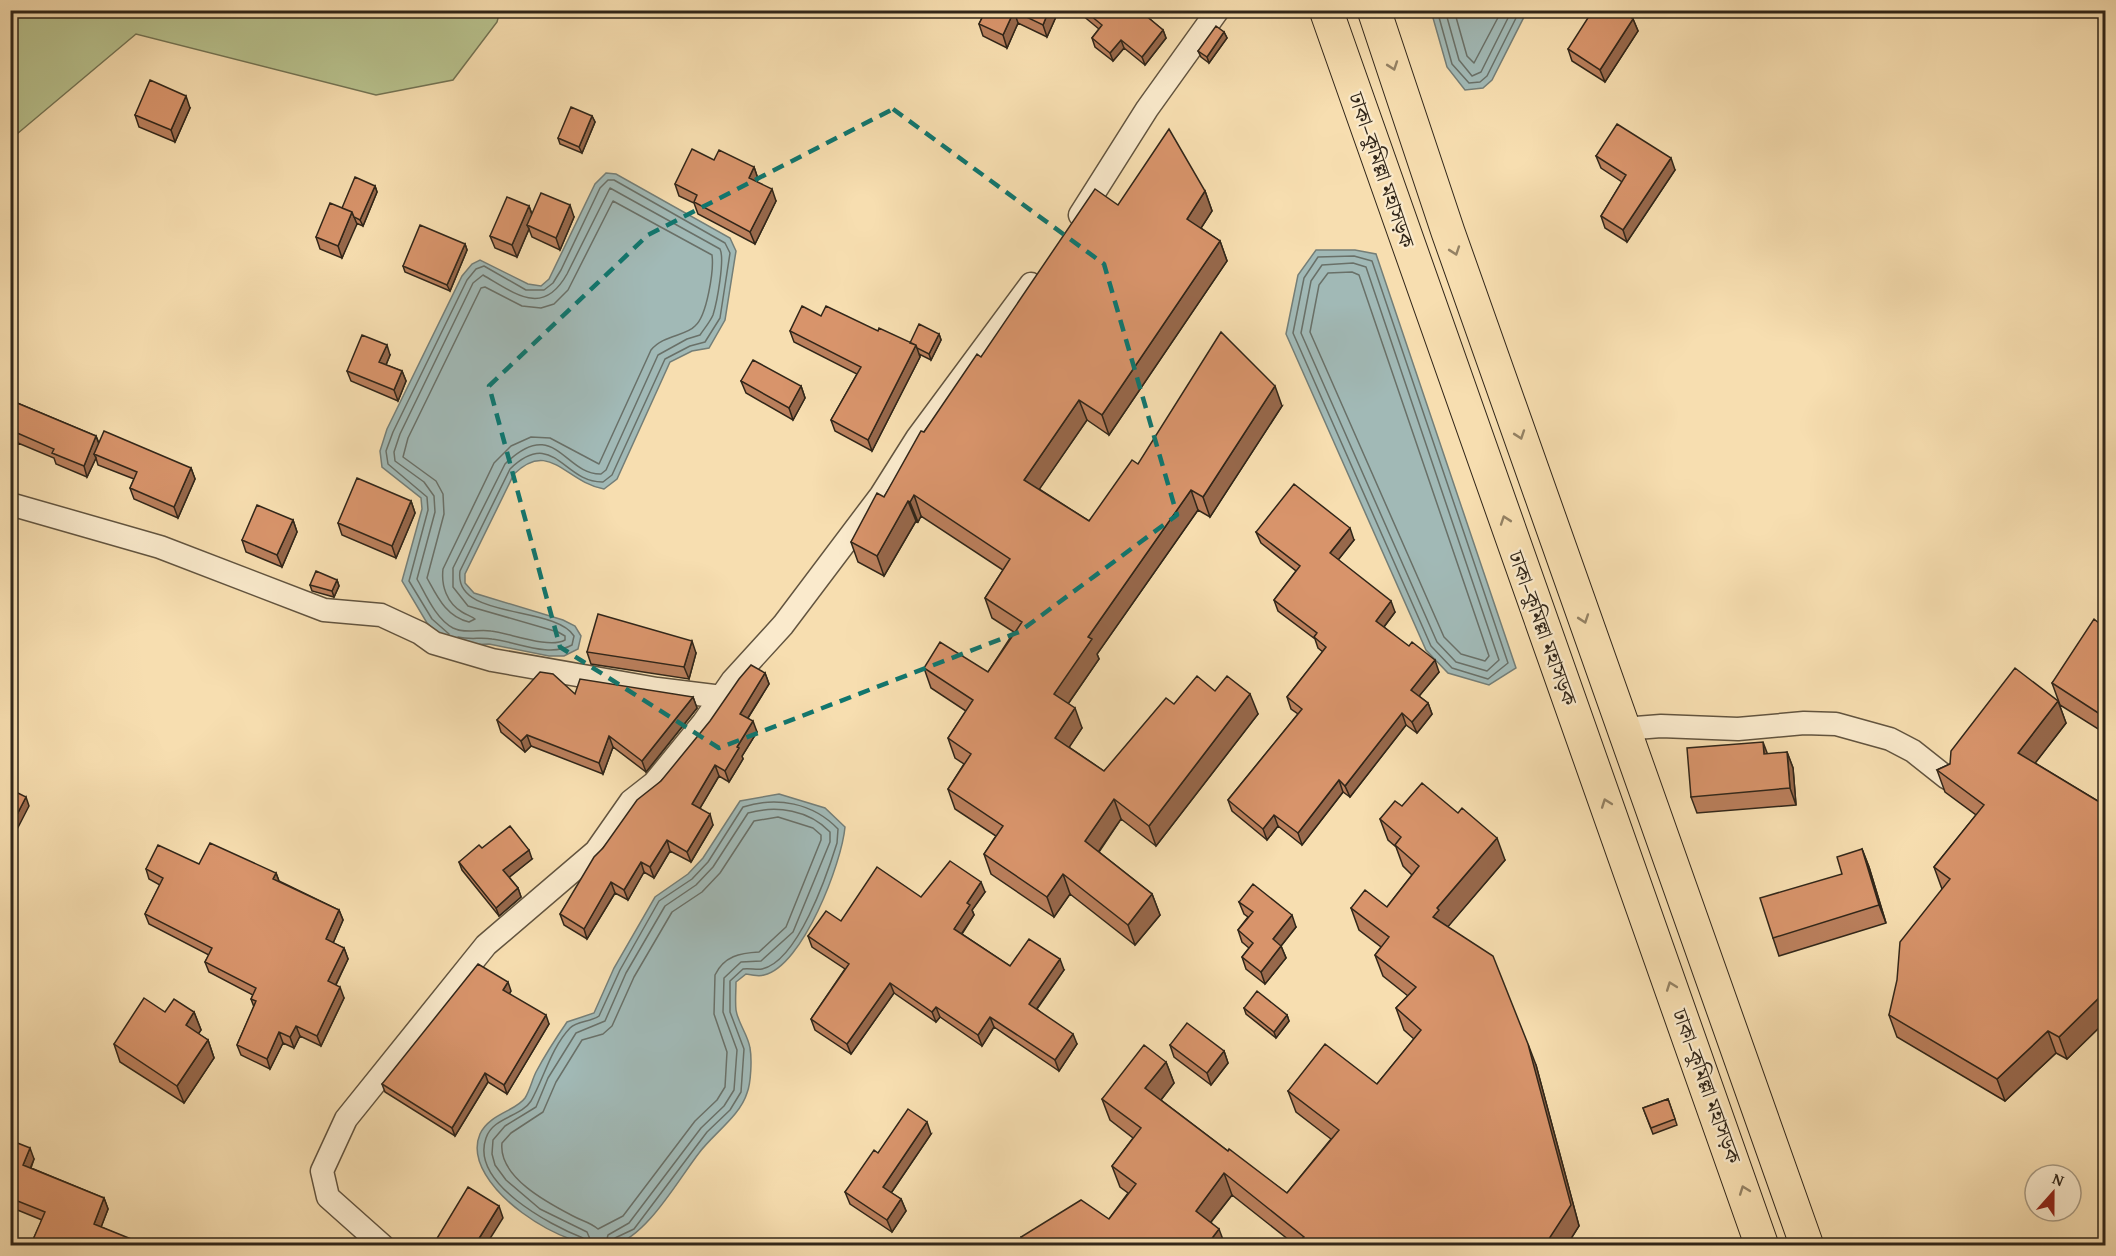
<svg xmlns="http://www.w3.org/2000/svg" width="2116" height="1256" font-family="'Gentium Book Plus','Noto Serif Bengali',serif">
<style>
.green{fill:#b8c28e;stroke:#747454;stroke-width:1.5}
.water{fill:#a1b9b6;stroke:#747e77;stroke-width:1.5}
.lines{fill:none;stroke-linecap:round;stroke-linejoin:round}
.shore{stroke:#697068;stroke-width:1.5}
.street-casing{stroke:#62543f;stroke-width:25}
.highway-casing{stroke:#312619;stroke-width:35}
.street{stroke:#faeacc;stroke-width:22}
.highway{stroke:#f7deb0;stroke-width:33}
.wall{fill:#ba7f5c;stroke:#312619;stroke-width:1.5}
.shaded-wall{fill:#97684b;stroke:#312619;stroke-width:1.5}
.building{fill:#d8946b;stroke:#312619;stroke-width:1.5}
.oneway{stroke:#948264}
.marked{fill:none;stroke:#0f766e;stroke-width:4.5;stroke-dasharray:12 8;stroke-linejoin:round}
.labels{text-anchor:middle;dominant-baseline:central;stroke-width:4.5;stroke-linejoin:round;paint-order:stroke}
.street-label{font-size:21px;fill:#312619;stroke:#faeacc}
</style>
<rect width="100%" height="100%" fill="#f7deb0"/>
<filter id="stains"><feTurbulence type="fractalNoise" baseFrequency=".00333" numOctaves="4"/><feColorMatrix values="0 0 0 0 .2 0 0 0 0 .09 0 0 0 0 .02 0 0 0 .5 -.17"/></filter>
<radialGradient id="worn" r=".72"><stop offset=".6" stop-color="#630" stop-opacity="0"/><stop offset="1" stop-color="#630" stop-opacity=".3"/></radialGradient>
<path class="green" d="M11 10H500V11L497 22 453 80 376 95 136 34 11 139Z"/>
<path class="water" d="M1431 11V10L1527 11 1492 80 1483 88 1465 90 1447 67Z
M606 173 616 174 730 238 736 251 725 320 709 348 692 351 670 362 617 479 604 489C565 482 550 439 514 474L465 574V583L474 593 563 620 575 626 581 636 578 649 564 656H549L489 644 466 645 447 640 427 623 402 581 422 509 421 498 382 467 380 451 387 429 462 276 472 264 480 260 528 284 541 286 549 279 595 184Z
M1316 250H1355L1376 254 1516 668 1489 685 1448 673 1426 650 1286 334 1298 275Z
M779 794 825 808 845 827C842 862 803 966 764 975 759 977 751 975 746 974L736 982C736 991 735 1001 736 1010 738 1023 748 1035 750 1048 752 1059 751 1083 747 1093 740 1116 713 1134 699 1153 678 1180 647 1236 614 1245 570 1256 458 1185 480 1134 489 1114 516 1111 525 1098 530 1090 532 1080 536 1072 545 1055 556 1038 567 1022L594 1013 614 968 655 897 688 874 703 858 740 801Z"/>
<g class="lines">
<path class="shore" d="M1437 10 1452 64 1469 83 1480 82 1487 76 1520 10
M1445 10 1459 60 1472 76 1481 72 1512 10
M1454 10 1467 56 1474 63 1502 10
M610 188 720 249C725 259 717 302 713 315 710 322 704 329 700 335L687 339 658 355 606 470 601 474C564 475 555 415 505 464L453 568V587L468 606 558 632 565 636V640C549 649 509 633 491 631 478 629 465 634 453 628 436 619 426 595 417 579L435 512 434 496 424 482 395 461 394 452 400 434 473 283 483 275C516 294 543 317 567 274Z
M613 201 712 255C714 270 707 316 695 326 686 336 663 335 651 350L599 464 550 438 531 437 511 446 494 463 443 569C441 586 447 603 462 612 467 615 471 616 475 619L469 622C446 617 437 596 427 578L444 514 443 494 436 481 403 457 408 438 481 288 485 287 522 306 541 308 554 304 568 290Z
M1354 256 1372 261 1508 663 1488 679 1452 668 1431 646 1293 333 1304 278 1318 257Z
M1353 263 1366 267 1499 660 1487 671 1456 662 1437 642 1301 333 1311 281 1322 265Z
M1352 272 1359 275 1489 656 1485 661 1461 654 1444 637 1310 332 1319 285 1328 273Z
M449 634 432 619 409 581 428 510 427 497 388 464 386 451 393 432 467 280 476 269 484 266 526 290H544L553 283 561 270 600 188 608 180H614L725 243 730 253 720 318 705 342 690 346 665 359 612 475 603 482C563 483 554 427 510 469L460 571C453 620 555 605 574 636L572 645C549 658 517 642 492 639 481 637 470 640 458 637
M778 817 813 828 821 835V840L786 927 759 952C740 953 724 956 715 975L714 1014 727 1052 725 1087 717 1100 695 1121 623 1216 598 1229C590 1222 582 1221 573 1216 548 1203 498 1177 502 1143L511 1133 543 1112 556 1082 582 1040 603 1034 612 1026 634 977 672 912 702 892 720 873 754 821Z
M586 1246 583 1238C550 1225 470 1183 486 1138 493 1117 521 1117 531 1101 544 1078 551 1048 570 1028 577 1021 591 1022 599 1016L620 970 659 901 692 879 708 862 743 807C777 796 813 803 838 829L837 843C827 875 798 961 762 969 757 970 749 968 743 969L730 981V1012L744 1049 741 1092 730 1110 707 1132 634 1229 615 1238 613 1246
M593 1246 587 1232 540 1209 506 1180 495 1165 492 1154 493 1140 505 1126 536 1107 548 1078 576 1033 605 1021 626 973 665 906 696 885 713 867 748 813C777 805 809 810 830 832V842L793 932 761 961 741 962 724 978 723 1012 737 1050 734 1090 724 1106 701 1128 629 1223 608 1235 605 1246"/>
<defs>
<path id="street" d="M1080 215 1147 109 1218 10
M10 504 160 547 324 610 381 615 420 633 434 643 492 660 657 689 722 697
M1623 729 1661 726 1738 729 1804 723 1836 724 1890 739 1913 751 1947 778
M383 1246 328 1197 322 1171 346 1119 486 945 596 851 631 801 654 783 703 723 732 681 783 625 881 495 917 438 1031 284"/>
<path id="highway" d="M1326 10 1762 1246
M1374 10 1448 232 1807 1246"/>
</defs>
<use href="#street" class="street-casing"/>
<use href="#highway" class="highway-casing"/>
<use href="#street" class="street"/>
<use href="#highway" class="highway"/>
</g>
<path class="wall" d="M986 10H1059L1047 37 1018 23 1007 48 983 36 979 24Z
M1076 10H1139L1163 30 1166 38 1145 65 1124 48 1113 61 1095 47 1092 38 1099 29Z
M2087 10H2106V24Z
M1633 19 1638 31 1605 82 1572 61 1568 49Z
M1224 32 1227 38 1209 63 1201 57 1198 51Z
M190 108 175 142 139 127 135 115Z
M592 116 595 122 582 153 560 144 558 138Z
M1596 156 1675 170 1627 242 1605 228 1601 216 1622 182 1601 168Z
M714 160 754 167 758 179 757 182 776 201 755 244 698 214 694 203 679 196 675 184Z
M375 186 377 192 363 226 356 223 342 258 320 249 316 237Z
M1205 191 1212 211 1201 228 1220 241 1227 261 1109 435 1087 420 1039 489 1089 521 1138 464 1282 406 1210 517 1198 510 1097 654 1099 659 1068 704 1082 728 1069 747 1104 771 1174 704 1215 691 1258 714 1156 846 1121 819 1099 852 1152 894 1160 915 1135 945 1070 894 1054 917 991 874 984 854 996 836 955 809 948 789 964 764 955 758 948 738 966 711 931 688 924 668 988 672 1014 632 992 618 985 598 1003 570 921 516 918 522 916 521 884 576 858 562 851 542 884 497 924 432 981 357 1118 205Z
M529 206 532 214 574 217 560 250 532 237 529 229 517 257 495 248 490 236Z
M465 244 467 250 450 291 405 272 403 266Z
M790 331H878L910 343 939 334 941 340 931 360 919 354 920 357 872 451 835 431 831 420 857 374 794 342Z
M390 355 386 365 402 371 406 381 398 401 351 381 347 371Z
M741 381 801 386 805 398 793 420 746 393Z
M10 400 96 436 99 443 191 468 195 479 178 518 134 499 130 488 134 479 98 465 96 458 87 477 56 464 54 458 18 443 10 461Z
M411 501 415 513 396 558 342 535 338 523Z
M293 520 297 532 282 567 246 552 242 540Z
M1256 532 1354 540 1338 560 1395 612 1384 627 1439 672 1419 696 1428 703 1432 714 1417 733 1406 725 1350 797 1343 792 1302 845 1278 826 1267 840 1232 811 1228 800 1298 714 1291 709 1287 697 1323 652 1318 648 1315 639 1278 611 1274 600 1296 571 1261 543Z
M337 580 339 586 334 597 312 591 310 585Z
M2106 629V734L2060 705 2052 683Z
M587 652 696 653 689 679 591 664Z
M765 673 769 684 748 718 757 732 742 756 743 759 729 782 719 776 700 808 713 825 691 862 670 851 654 878 644 872 628 900 615 893 587 939 564 925 560 914 603 848 661 781Z
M575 694 693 697 697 708 646 772 613 747 603 774 531 746 525 752 501 732 497 720Z
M2058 701 2066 723 2035 763 2106 806V1021L2067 1059 2056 1053 2005 1101 1897 1037 1889 1015 1942 889 1934 867 1976 815 1945 792 1937 770 1950 764Z
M1787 752 1793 768 1796 805 1697 813 1691 797Z
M1402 806 1505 860 1447 927 1536 1065 1579 1226 1567 1245H1293L1294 1244 1232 1195 1211 1222 1225 1245H1024L1021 1237 1109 1219 1128 1193 1120 1187 1112 1166 1133 1138 1110 1120 1102 1099 1166 1062 1174 1083 1161 1100 1228 1151 1287 1193 1331 1139 1296 1112 1288 1091 1377 1084 1414 1039 1404 1030 1396 1008 1408 996 1383 976 1375 955 1381 947 1359 930 1351 908 1387 907 1412 875 1403 866 1396 847 1388 840 1380 819Z
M482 848 532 859 509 877 518 888 521 897 499 916 462 870 459 862Z
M1862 849 1869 867 1886 923 1779 956 1773 938 1842 874Z
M199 864 276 873 279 881 339 910 343 920 333 943 344 948 348 959 336 985 344 998 321 1046 300 1036 294 1048 283 1043 270 1069 241 1055 237 1045 254 1007 251 999 253 995 209 972 205 962 209 955 149 924 145 914 160 885 149 879 146 869Z
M985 892 972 910 974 915 962 934 1010 966 1064 970 1037 1009 1077 1044 1059 1071 994 1027 982 1046 940 1017 936 1022 894 993 851 1054 815 1030 811 1019 845 969 812 947 808 936 841 921 921 897Z
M1239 902 1296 927 1281 946 1286 958 1265 984 1246 969 1242 957 1249 948 1242 942 1238 930 1248 917 1244 914Z
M511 991 509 994 549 1024 507 1094 488 1082 455 1136 385 1092 382 1084Z
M1244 1008 1287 1015 1289 1021 1276 1038 1246 1014Z
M165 1012H194L201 1030 198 1034 208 1040 214 1058 184 1103 120 1062 114 1044Z
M1170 1045 1224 1051 1228 1063 1211 1085 1174 1057Z
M1668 1099 1677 1125 1653 1134 1643 1108Z
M931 1134 891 1193 901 1199 906 1211 892 1232 850 1204 845 1192 878 1153Z
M10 1140 34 1159 31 1168 104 1198 108 1209 101 1227 142 1245H34L32 1242 42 1220 10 1207Z"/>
<path class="shaded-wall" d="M1049 10H1059L1047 37 1043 25Z
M1014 11 1018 23 1007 48 1003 35Z
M1633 19 1638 31 1605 82 1600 70Z
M1163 30 1166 38 1145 65 1142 57Z
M1224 32 1227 38 1209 63 1207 57Z
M1121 40 1124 48 1113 61 1110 53Z
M186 96 190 108 175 142 171 130Z
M592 116 595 122 582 153 579 147Z
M1671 158 1675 170 1627 242 1623 230Z
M754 167 758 179 753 190 749 178Z
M375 186 377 192 363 226 360 220Z
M772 189 776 201 755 244 750 232Z
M1205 191 1212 211 1194 239 1187 219Z
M570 205 574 217 560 250 556 238Z
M529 206 533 218 527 225 529 229 517 257 512 245Z
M352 212 357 224 342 258 338 246Z
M1220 241 1227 261 1109 435 1102 415Z
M465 244 467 250 450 291 447 285Z
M939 334 941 340 931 360 929 354Z
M387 345 390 355 383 372 379 362Z
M916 345 920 357 872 451 868 440Z
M402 371 406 381 398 401 394 390Z
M801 386 805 398 793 420 789 408Z
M1275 386 1282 406 1210 517 1203 497Z
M1079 400 1087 420 1032 500 1024 480Z
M15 432 18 443 10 461V441Z
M96 436 100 447 94 454 96 458 87 477 84 466Z
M191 468 195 479 178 518 174 507Z
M1191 490 1198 510 1097 654 1099 659 1061 714 1054 694 1088 637Z
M914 495 921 516 918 522 910 502Z
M411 501 415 513 396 558 392 546Z
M908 501 916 521 884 576 877 556Z
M293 520 297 532 282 567 277 555Z
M1350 528 1354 540 1334 565 1330 553Z
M337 580 339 586 334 597 332 591Z
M1391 601 1395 612 1380 632 1376 621Z
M692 641 696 653 689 679 684 667Z
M1435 660 1439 672 1415 701 1411 690Z
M765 673 769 684 744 724 740 714Z
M1250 694 1258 714 1156 846 1149 826Z
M693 697 697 708 646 772 642 761Z
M2058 701 2066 723 2026 775 2018 753Z
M1428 703 1432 714 1417 733 1412 722Z
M1075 708 1082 728 1062 758 1055 738Z
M1402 713 1406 725 1350 797 1345 786Z
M753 721 757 732 742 756 743 759 729 782 725 771 737 747Z
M527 735 531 746 525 752 521 741Z
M609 736 613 747 603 774 599 763Z
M1763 742 1769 758 1764 754Z
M1787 752 1793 768 1796 805 1790 788Z
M715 765 719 776 696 815 692 804Z
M1339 780 1343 792 1302 845 1298 833Z
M26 797 29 806 10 843V828Z
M1114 799 1121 819 1092 861 1085 841Z
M710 814 713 825 691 862 687 852Z
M1274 815 1278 826 1267 840 1263 829Z
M1497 838 1505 860 1446 929 1433 917 1437 908Z
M667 840 670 851 654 878 650 867Z
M1862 849 1869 867 1886 923 1879 905Z
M529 850 532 859 507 879 503 870Z
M641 862 644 872 628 900 624 890Z
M276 873 280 884 273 879Z
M1063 874 1070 894 1054 917 1047 897Z
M611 882 615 893 587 939 584 929Z
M981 882 985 892 972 910 974 915 958 939 954 929 967 903Z
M518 888 521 897 499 916 496 908Z
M1152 894 1160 915 1135 945 1128 925Z
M339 910 343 920 330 950 326 939Z
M1292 915 1296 927 1277 951 1273 939Z
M1281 946 1286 958 1265 984 1261 972Z
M344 948 348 959 332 992 328 981Z
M1060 959 1064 970 1033 1014 1029 1004Z
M508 982 511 991 506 999 503 990Z
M890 983 894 993 851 1054 847 1044Z
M340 987 344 998 321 1046 317 1036Z
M2106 991V1021L2067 1059 2059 1037Z
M936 1007 940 1017 936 1022 932 1012Z
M194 1012 201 1030 192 1043 186 1025Z
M546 1015 549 1024 507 1094 504 1085Z
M1287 1015 1289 1021 1276 1038 1274 1032Z
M990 1017 994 1027 982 1046 978 1035Z
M296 1026 300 1036 294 1048 290 1037Z
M2048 1031 2056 1053 2005 1101 1997 1079Z
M279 1032 283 1043 270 1069 267 1059Z
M1073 1034 1077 1044 1059 1071 1055 1060Z
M208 1040 214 1058 184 1103 177 1086Z
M1528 1044 1536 1065 1579 1226 1567 1245H1545Z
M1224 1051 1228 1063 1211 1085 1207 1073Z
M1166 1062 1174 1083 1153 1110 1145 1088Z
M485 1073 488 1082 455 1136 452 1128Z
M927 1122 931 1134 887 1199 883 1187Z
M30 1148 34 1159 27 1176 23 1165Z
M1224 1173 1232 1195 1203 1232 1196 1211Z
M104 1198 108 1209 98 1235 94 1224Z
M901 1199 906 1211 892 1232 887 1220Z
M499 1206 503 1218 486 1245H475Z
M1219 1229 1225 1245H1207Z"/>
<path class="building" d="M986 10H1049L1043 25 1014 11 1003 35 979 24Z
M1084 10H1139L1163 30 1142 57 1121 40 1110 53 1092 38 1102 25Z
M1593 10H1620L1633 19 1600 70 1568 49Z
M1216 26 1224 32 1207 57 1198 51Z
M150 80 186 96 171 130 135 115Z
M571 107 592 116 579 147 558 138Z
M1617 124 1671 158 1623 230 1601 216 1626 175 1596 156Z
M1169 129 1205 191 1187 219 1220 241 1102 415 1079 400 1024 480 1089 521 1132 460 1138 464 1221 332 1275 386 1203 497 1191 490 1088 637 1092 639 1054 694 1075 708 1055 738 1104 771 1166 698 1174 704 1197 676 1215 691 1227 676 1250 694 1149 826 1114 799 1085 841 1152 894 1128 925 1063 874 1047 897 984 854 1003 826 948 789 971 754 948 738 973 700 924 668 940 642 988 672 1022 622 985 598 1010 559 914 495 910 502 908 501 877 556 851 542 877 493 884 497 921 431 924 432 977 354 981 357 1095 189 1118 205Z
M692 149 714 160 719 150 754 167 749 178 772 189 750 232 694 202 697 195 675 184Z
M355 177 375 186 360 220 354 217 352 212 342 208Z
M541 193 570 205 556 238 527 225Z
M507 197 529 206 512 245 490 236Z
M330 203 352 212 338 246 316 237Z
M420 225 465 244 447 285 403 266Z
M802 306 821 316 826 306 878 331 879 328 916 345 868 440 831 420 861 367 790 331Z
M919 324 939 334 929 354 917 348 916 345 910 343Z
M362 335 387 345 379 362 402 371 394 390 347 371Z
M753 360 801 386 789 408 741 381Z
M10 400 96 436 84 466 52 453 54 449 15 432 10 441Z
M104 431 191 468 174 507 130 488 137 472 94 454Z
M357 478 411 501 392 546 338 523Z
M1294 484 1350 528 1330 553 1391 601 1376 621 1409 646 1412 642 1435 660 1411 690 1428 703 1412 722 1402 713 1345 786 1339 780 1298 833 1274 815 1263 829 1228 800 1302 709 1287 697 1326 647 1314 637 1317 633 1274 600 1300 566 1256 532Z
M257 505 293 520 277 555 242 540Z
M316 571 337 580 332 591 310 585Z
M598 614 692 641 684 667 587 652Z
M2094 619 2106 629V718L2052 683Z
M751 665 765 673 740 714 753 721 737 747 739 748 725 771 715 765 692 804 710 814 687 852 667 840 650 867 641 862 624 890 611 882 584 929 560 914 594 857 603 848 637 800 661 781 710 721 739 679Z
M2015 668 2058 701 2018 753 2106 806V991L2059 1037 2048 1031 1997 1079 1889 1015 1897 980 1900 942 1950 879 1934 867 1984 805 1937 770 1950 764 1951 751Z
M540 672 553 674 575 694 580 679 693 697 642 761 609 736 599 763 527 735 521 741 497 720Z
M1763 742 1764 754 1787 752 1790 788 1691 797 1687 748Z
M1422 783 1458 813 1462 808 1497 838 1437 908 1439 910 1433 917 1493 956 1528 1044 1571 1205 1545 1245H1293L1304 1237 1224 1173 1196 1211 1219 1229 1207 1245H1026L1021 1237 1081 1200 1109 1219 1136 1184 1112 1166 1141 1128 1102 1099 1144 1045 1166 1062 1145 1088 1228 1151 1229 1149 1287 1193 1339 1130 1288 1091 1325 1044 1377 1084 1421 1030 1396 1008 1416 987 1375 955 1389 937 1351 908 1365 890 1387 907 1419 866 1395 845 1401 837 1380 819 1395 801 1402 806Z
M10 789 26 797 10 828Z
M510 826 529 850 503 870 518 888 496 908 459 862 479 845 482 848Z
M210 843 276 873 273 879 339 910 326 939 344 948 328 981 340 987 317 1036 296 1026 290 1037 279 1032 267 1059 237 1045 256 1001 251 999 256 988 205 962 212 948 145 914 163 878 146 869 158 845 199 864Z
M1862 849 1879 905 1773 938 1760 898 1842 874 1837 857Z
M950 861 981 882 967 903 970 905 954 929 1010 966 1029 939 1060 959 1029 1004 1073 1034 1055 1060 990 1017 978 1035 936 1007 932 1012 890 983 847 1044 811 1019 849 964 808 936 826 911 841 921 877 867 921 897Z
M1253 884 1292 915 1273 939 1281 946 1261 972 1242 957 1253 943 1238 930 1253 912 1239 902Z
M478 964 508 982 503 990 546 1015 504 1085 485 1073 452 1128 382 1084Z
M1257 991 1287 1015 1274 1032 1244 1008Z
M144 998 165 1012 174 999 194 1012 186 1025 208 1040 177 1086 114 1044Z
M1187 1023 1224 1051 1207 1073 1170 1045Z
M1668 1099 1675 1119 1651 1128 1643 1108Z
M908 1109 927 1122 883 1187 901 1199 887 1220 845 1192 874 1150 878 1153Z
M10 1140 30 1148 23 1165 104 1198 94 1224 141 1243 140 1245H41L32 1242 45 1212 10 1198Z
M468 1187 499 1206 475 1245H433Z"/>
<defs><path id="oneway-chevron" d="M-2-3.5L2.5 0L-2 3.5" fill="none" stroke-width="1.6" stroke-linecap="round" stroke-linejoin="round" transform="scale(1.5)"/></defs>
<g class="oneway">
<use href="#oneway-chevron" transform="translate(1393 66) rotate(71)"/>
<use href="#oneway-chevron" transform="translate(1455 251) rotate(71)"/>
<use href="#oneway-chevron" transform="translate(1520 435) rotate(71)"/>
<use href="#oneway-chevron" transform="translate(1505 520) rotate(-109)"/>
<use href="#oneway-chevron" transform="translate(1584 619) rotate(71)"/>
<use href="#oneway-chevron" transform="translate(1606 803) rotate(-110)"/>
<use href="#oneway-chevron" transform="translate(1671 986) rotate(-110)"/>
<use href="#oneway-chevron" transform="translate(1744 1190) rotate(-110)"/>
</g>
<path class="marked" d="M893 109 1104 264 1177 515 1019 632 719 748 560 647 489 386 648 235Z"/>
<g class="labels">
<g class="street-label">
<text transform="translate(1382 170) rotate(71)">ঢাকা–কুমিল্লা মহাসড়ক</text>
<text transform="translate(1543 628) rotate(70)">ঢাকা–কুমিল্লা মহাসড়ক</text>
<text transform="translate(1707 1086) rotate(70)">ঢাকা–কুমিল্লা মহাসড়ক</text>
</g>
</g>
<rect width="2116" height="1256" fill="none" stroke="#f7deb0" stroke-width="36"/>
<rect x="12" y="12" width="2092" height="1232" fill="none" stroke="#312619" stroke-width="3"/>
<rect x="18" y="18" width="2080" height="1220" fill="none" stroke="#312619" stroke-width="1.5"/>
<g transform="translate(2053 1193) rotate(21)"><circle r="28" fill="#faeacc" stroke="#aa9c84" stroke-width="1.5"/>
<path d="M0-4.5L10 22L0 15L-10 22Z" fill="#8f2418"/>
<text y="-9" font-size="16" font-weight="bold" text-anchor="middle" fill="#312619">N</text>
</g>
<rect width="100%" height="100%" filter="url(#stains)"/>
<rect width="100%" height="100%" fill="url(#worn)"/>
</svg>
